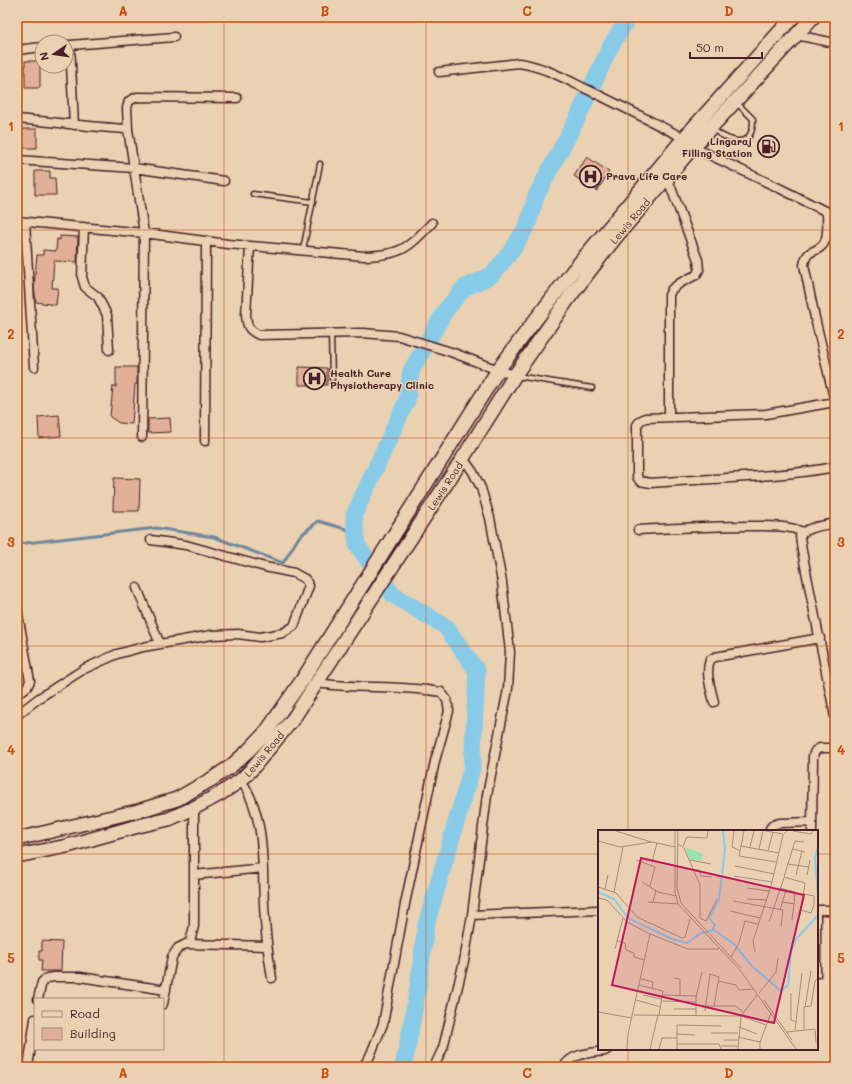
<svg xmlns="http://www.w3.org/2000/svg" width="852" height="1084" font-family="Mali,sans-serif">
<style>
.lines{fill:none;stroke-linecap:round;stroke-linejoin:round}
.stream{stroke:#6f869c;stroke-width:3}
.river{stroke:#87cbe8;stroke-width:17}
.building{fill:#e1b097;stroke:#4a1f2b}
.lane-casing{stroke:#4a1f2b;stroke-width:7}
.street-casing{stroke:#4a1f2b;stroke-width:11}
.primary-casing{stroke:#4a1f2b;stroke-width:16}
.lane{stroke:#e9d1b1;stroke-width:4}
.street{stroke:#e9d1b1;stroke-width:8}
.primary{stroke:#e9d1b1;stroke-width:13}
.grid{fill:none;stroke:#c84d12;stroke-width:1;stroke-opacity:0.55}
.labels{text-anchor:middle;dominant-baseline:central;stroke-width:3;stroke-linejoin:round;paint-order:stroke}
.poi-label{font-size:10px;font-weight:bold;fill:#4a1f2b;stroke:#e9d1b1;text-anchor:start}
.street-label{font-size:10px;fill:#4a1f2b;stroke:#e9d1b1}
.inset-river{fill:none;stroke:#87cbe8;stroke-width:2}
.inset-road{fill:none;stroke:#a98a7b;stroke-width:1}
.view{fill:#c2185b;fill-opacity:0.15;stroke:#c2185b;stroke-width:2}
.inset-edge{fill:none;stroke:#4a1f2b;stroke-width:2}
.neatline{fill:none;stroke:#c84d12;stroke-width:1.5}
.grid-label{font-size:13px;text-anchor:middle;font-weight:bold;fill:#c84d12}
</style>
<rect width="100%" height="100%" fill="#e9d1b1"/>
<filter id="ink" filterUnits="userSpaceOnUse"><feTurbulence type="fractalNoise" baseFrequency=".025" numOctaves="2"/><feDisplacementMap in="SourceGraphic" scale="8" xChannelSelector="R" yChannelSelector="G"/><feConvolveMatrix kernelMatrix="1 2 1 2 8 2 1 2 1" color-interpolation-filters="sRGB"/></filter>
<g filter="url(#ink)">
<g class="lines">
<path class="stream" d="M17 544 156 528 214 537 283 563 299 537 318 521 356 532"/>
<path class="river" d="M403 1067 407 1049 418 988 426 925 472 768 477 671 446 627 393 595 357 545 354 515 407 400 411 371 445 311 464 288 492 275 513 249 528 224 536 196 577 119 610 47 629 17"/>
</g>
<path class="building" d="M25 61H40V88H25Z
M21 129H37V148H20Z
M587 157 609 172 597 191 574 176Z
M35 171H50V178H55L56 195H35Z
M60 236 78 237 77 262 54 261 52 288H58L56 305 36 302 34 286 37 255H43V250L56 251 57 239 60 240Z
M116 367H137V384H135L132 424 119 423 110 417 113 386 116 387Z
M299 367 327 368V385H299Z
M59 415 61 436 39 438 38 417Z
M170 418 171 432 148 433V419Z
M114 478 140 479 139 511H113Z
M42 941 62 942 61 971H41L42 960H39V951H42Z"/>
<g class="lines">
<defs>
<path id="lane" d="M712 129C730 142 753 151 753 119L737 103
M253 194 313 202
M303 250 320 164
M331 334 332 379
M517 376 592 388
M818 910V975"/>
<path id="street" d="M796 35 835 43
M66 45H70L74 125
M70 45 174 37
M17 50 42 47
M439 72 519 63C541 66 562 77 582 87 616 103 650 121 684 138
M17 119C54 122 91 127 128 129
M693 147 781 189 827 212 835 214
M17 160 134 168 224 181
M667 177 698 260 699 270 696 275 680 283 672 289 669 295V417
M827 212C827 222 829 235 824 243 817 255 807 246 804 265L815 318 835 402
M17 221 144 233 228 244 364 256C401 255 407 249 432 223
M25 222 34 367
M84 227 82 277 85 287 98 297 107 315 109 350
M250 246 246 315C247 326 248 330 259 335L363 333 399 336 451 352 498 370 515 375
M835 402 766 414 645 418 640 421 637 425V477L640 481 651 483C712 478 775 478 835 467
M142 437 144 233 128 129 127 108 129 101 137 97 237 98
M205 441 206 241
M835 523C824 526 807 526 800 536L802 551 835 717
M638 530C676 528 714 526 752 526 769 526 787 525 803 532
M137 588 160 644
M17 609 30 681 27 687 17 694
M316 683C357 689 400 685 441 692L447 700 449 711 435 761 405 904 383 1024 370 1056 363 1067
M714 702C711 689 705 673 710 660L715 657 820 638
M17 715 39 698 84 669 117 654 143 647 212 635 238 634 260 637 283 633 294 626 309 586 305 579 294 573 265 567 186 545 151 540
M241 780C266 817 262 863 264 905 265 930 268 954 272 978
M769 831C771 825 774 824 780 823L812 822
M812 831 813 756 815 751 820 748H835
M194 875 263 868
M817 910H835
M472 915 599 910
M186 944 267 946
M38 999 42 982 47 978 54 977H80L166 990
M163 1004 172 957 178 948 190 942 194 926V808
M28 1067 35 1019
M434 1067 443 1048 464 961 472 915 487 795 508 689 510 652 502 582 490 518 481 488 473 472 463 458
M564 1067C570 1053 592 1053 605 1051L608 1049"/>
<path id="primary" d="M17 839 138 811 177 799 212 779 230 767 248 751 266 732 303 679 498 370 524 335 572 272 684 138 793 17
M17 856 67 846 138 826 169 819 194 808 220 794 241 780 251 770 293 719 463 458 515 375 571 295 615 238 693 147 813 17"/>
</defs>
<use href="#lane" class="lane-casing"/>
<use href="#street" class="street-casing"/>
<use href="#primary" class="primary-casing"/>
<use href="#lane" class="lane"/>
<use href="#street" class="street"/>
<use href="#primary" class="primary"/>
</g>
</g>
<path class="grid" d="M224 17V1067M426 17V1067M628 17V831M17 230H835M17 438H835M17 646H835M17 854H599M817 854H835M628 1049V1067"/>
<defs>
<symbol id="fuel-ring" viewBox="-11 -11 22 22"><circle r="9.5" fill="#e9d1b1" stroke="#4a1f2b" stroke-width="1.5"/><path d="M-5.5-6h7V0h2V4h1.3V-2.5L3-4.5l.8-.8L6-3V5H2.5V1h-1V6h-7ZM-4.2-4.7v3.2H.2V-4.7Z" fill="#4a1f2b"/></symbol>
<symbol id="hospital-ring" viewBox="-11 -11 22 22"><circle r="9.5" fill="#e9d1b1" stroke="#4a1f2b" stroke-width="1.5"/><path d="M-5-5h3v3.5h4V-5h3V5h-3V1.5h-4V5h-3Z" fill="#4a1f2b"/></symbol>
</defs>
<g fill-rule="evenodd">
<use href="#fuel-ring" x="756" y="134" width="25" height="25"/>
<use href="#hospital-ring" x="578" y="164" width="25" height="25"/>
<use href="#hospital-ring" x="302" y="366" width="25" height="25"/>
</g>
<g class="labels">
<g class="poi-label">
<text x="752" y="141" text-anchor="end">Lingaraj<tspan x="752" dy="12">Filling Station</tspan></text>
<text x="606" y="176">Prava Life Care</text>
<text x="330" y="373">Health Cure<tspan x="330" dy="12">Physiotherapy Clinic</tspan></text>
</g>
<g class="street-label">
<text transform="translate(630 221) rotate(-50)">Lewis Road</text>
<text transform="translate(445 486) rotate(-57)">Lewis Road</text>
<text transform="translate(264 754) rotate(-50)">Lewis Road</text>
</g>
</g>
<g transform="translate(598 830)">
<rect width="220" height="220" fill="#e9d1b1"/>
<path d="M87 17 105 24 103 31 92 29Z" fill="#99e1b0"/>
<path class="inset-river" d="M220 17 217 28 220 66M0 62 16 69 30 88 74 109 89 113 103 103 116 100 136 114 154 136 183 161 190 155 193 122 198 109 220 85M114 100 117 95 111 88 121 70 127 20 125 1"/>
<path class="inset-road" d="M18 1 53 12M77 1V62L80 74 142 140 198 219M80 1 79 58 83 73 143 138M136 1 134 17 141 20M146 1 141 26 178 32M168 1 185 4M195 1 213 4 215 1M0 11 22 17 54 12 77 17M80 14 86 18 102 55V88L108 91 119 69M85 16 89 7 109 8 110 1M143 16 181 23M152 17 156 1M161 19 165 1M195 19 207 22M170 21 175 2M38 30 57 37 52 56M92 30 113 34M54 32 59 13M189 34 211 37M137 36 176 44M96 40H101L103 46 114 47M198 45 204 21M209 45 212 30M136 46 174 52M44 52 60 62 78 66M0 57 18 63 39 87 84 108 87 107 92 89M149 58 171 61M182 58 197 62 196 74 184 72M7 59 10 45M16 62 25 17M0 68 9 70 29 92 52 104 90 119H121M149 69 169 70M135 71 185 80 183 97M50 72 80 74M55 72 58 60M182 80 188 60M203 80 213 83 216 75V66L206 64M132 81 162 88M202 85 207 53 186 47 197 11 206 12M194 90 196 74M171 92 186 48M19 111 27 113 28 120 36 123V127L47 130M17 119 25 88M157 122 155 111 173 56 185 5 189 1M133 127 141 113 147 91 160 94M76 148 82 149V166M43 149 55 152 54 158M120 151 138 155 141 160 155 159M41 155 65 161 61 185M161 163 178 142 180 128M193 163V190L198 192M45 165 63 169M65 165 98 166V186M98 167 104 142M38 170 63 177M166 170 194 210M63 171 98 172M107 176H138L145 182M207 177 213 141M76 179H98M107 181 112 144 121 147 116 176M0 182 34 188M36 185 143 186 168 195M141 197 159 204M206 199V177L213 176 217 151 220 148M197 200 204 143M189 202 217 199 218 213M113 203H140M78 204 97 205M140 207 162 212M126 210H140M79 214H121L123 219M123 216H140M29 219 30 204 52 104M52 219 60 185M61 219 64 208H79M79 219V195L123 196M140 219 143 186 159 165M162 219V212L173 183"/>
<path class="view" d="M43 28 206 65 176 193 14 155Z"/>
<rect width="220" height="220" class="inset-edge"/>
</g>
<rect width="852" height="1084" fill="none" stroke="#e9d1b1" stroke-width="44"/>
<rect x="34" y="998" width="130" height="52" fill="#e9d1b1" stroke="#a98a7b"/>
<rect x="42" y="1011" width="20" height="6" fill="#e9d1b1" stroke="#a98a7b"/>
<text x="70" y="1018" font-size="12" fill="#4a1f2b">Road</text>
<rect x="42" y="1028" width="20" height="12" fill="#e1b097" stroke="#a98a7b"/>
<text x="70" y="1038" font-size="12" fill="#4a1f2b">Building</text>
<g transform="translate(54 54) rotate(257)"><circle r="19" fill="#e9d1b1" stroke="#a98a7b"/>
<path d="M0-3L7 15L0 10L-7 15Z" fill="#4a1f2b"/>
<text y="-6" font-size="11" font-weight="bold" text-anchor="middle" fill="#4a1f2b">N</text>
</g>
<path d="M690 52v6h72v-6" fill="none" stroke="#4a1f2b" stroke-width="2"/>
<text x="696" y="52" font-size="12" fill="#4a1f2b" stroke="#e9d1b1" stroke-width="3" paint-order="stroke">50 m</text>
<rect x="22" y="22" width="808" height="1040" class="neatline"/>
<g class="grid-label">
<text x="123" y="16">A</text>
<text x="325" y="16">B</text>
<text x="527" y="16">C</text>
<text x="729" y="16">D</text>
<text x="11" y="131">1</text>
<text x="841" y="131">1</text>
<text x="11" y="339">2</text>
<text x="841" y="339">2</text>
<text x="11" y="547">3</text>
<text x="841" y="547">3</text>
<text x="11" y="755">4</text>
<text x="841" y="755">4</text>
<text x="11" y="963">5</text>
<text x="841" y="963">5</text>
<text x="123" y="1078">A</text>
<text x="325" y="1078">B</text>
<text x="527" y="1078">C</text>
<text x="729" y="1078">D</text>
</g>
</svg>
